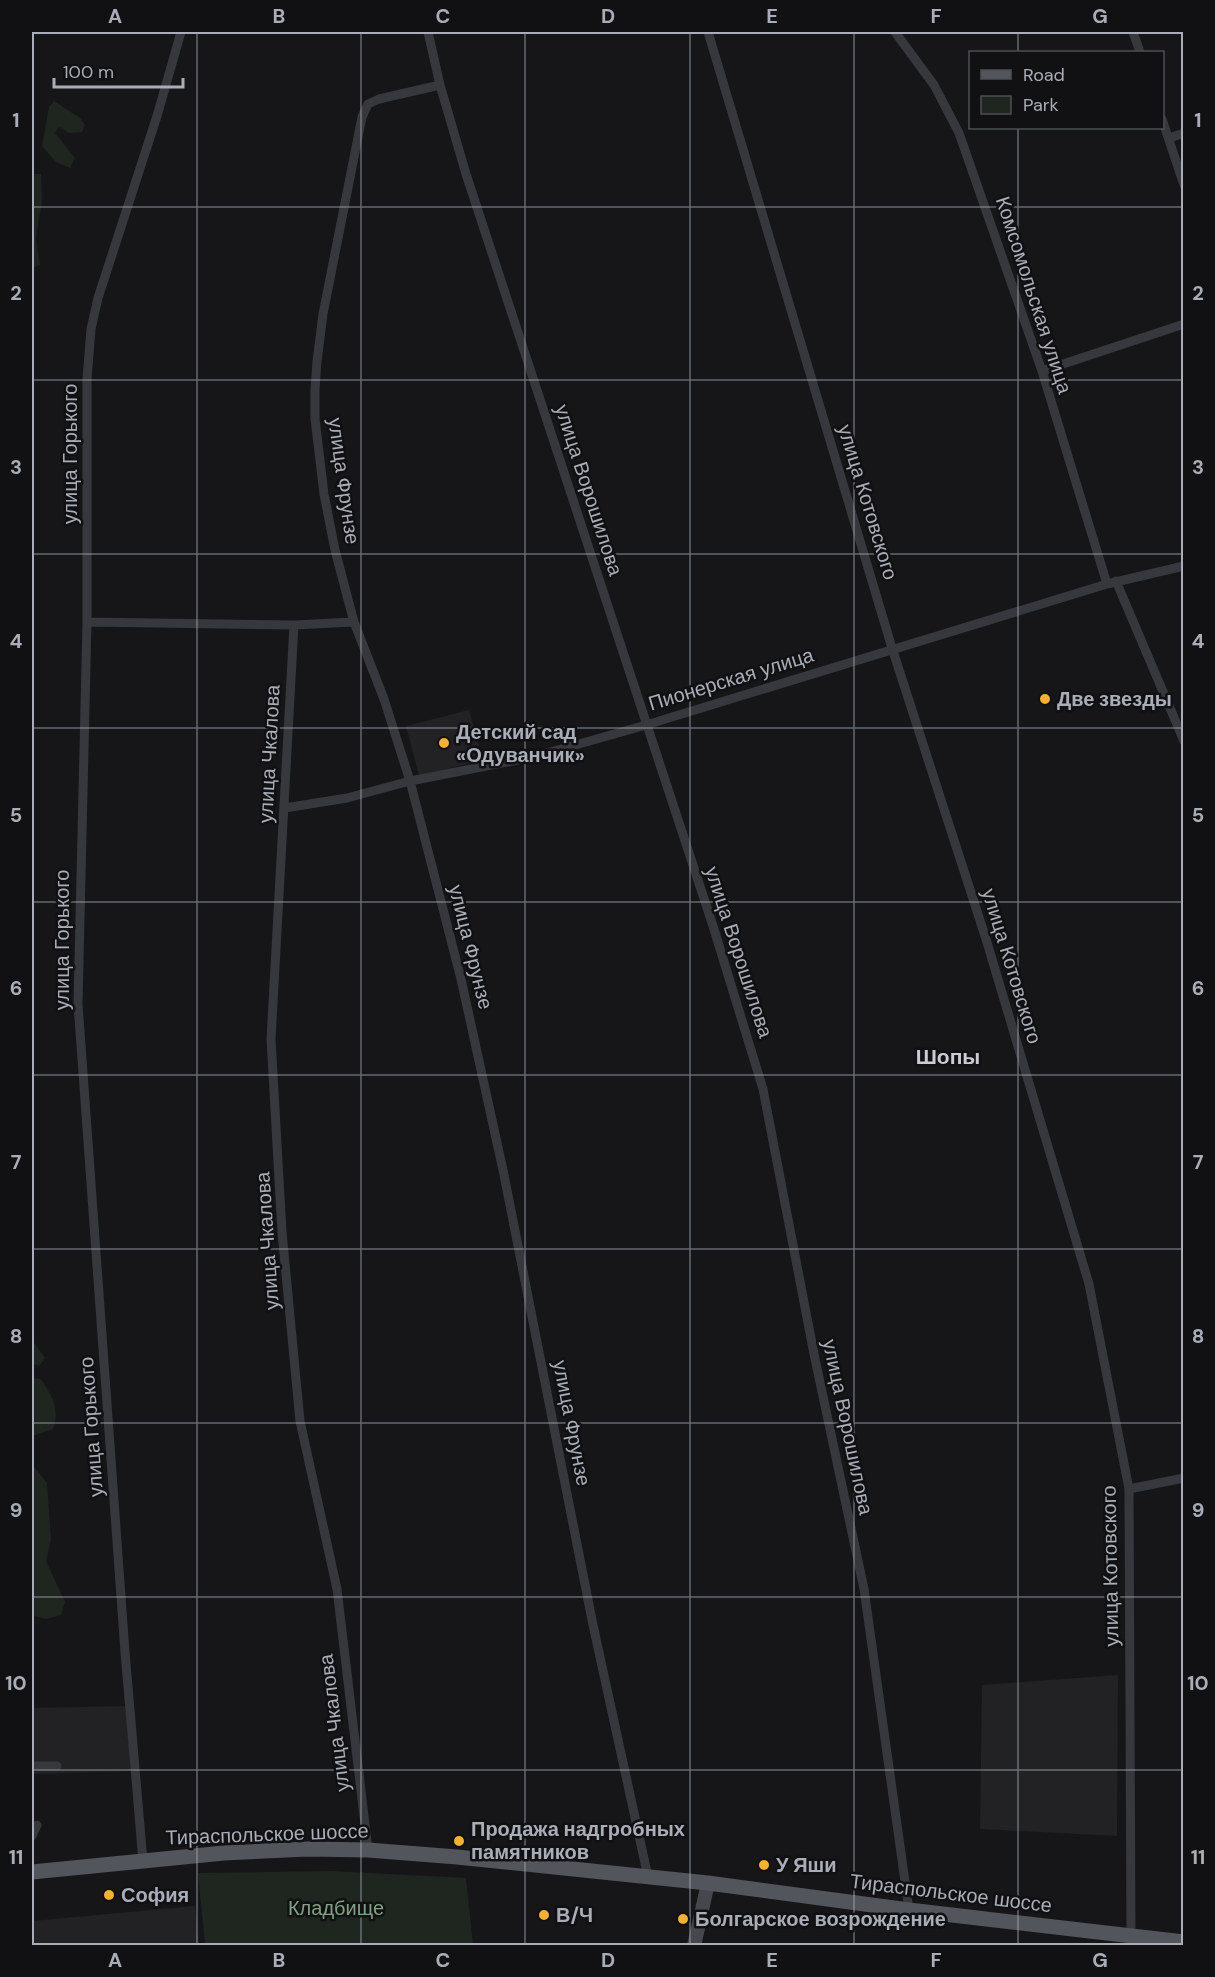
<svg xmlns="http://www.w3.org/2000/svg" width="1215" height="1977" font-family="'DM Sans',sans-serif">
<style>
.built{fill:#222225}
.green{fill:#1e261f}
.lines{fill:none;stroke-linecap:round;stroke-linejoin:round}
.street{stroke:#37383d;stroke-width:9}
.secondary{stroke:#45474d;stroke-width:14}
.primary{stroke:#53555c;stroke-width:15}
.grid{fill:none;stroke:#a8adb8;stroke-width:1.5;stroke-opacity:0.55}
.poi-dot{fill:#f2b134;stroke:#111113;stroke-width:2}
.labels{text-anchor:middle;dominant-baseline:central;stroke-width:5;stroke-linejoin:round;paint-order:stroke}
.street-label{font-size:20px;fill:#a8adb8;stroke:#111113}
.poi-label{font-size:20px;font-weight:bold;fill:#a8adb8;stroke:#111113;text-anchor:start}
.park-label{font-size:20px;fill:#7fa381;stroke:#111113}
.neighbourhood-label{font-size:21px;font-weight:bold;fill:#c9ccd4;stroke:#111113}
.neatline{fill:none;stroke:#a8adb8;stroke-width:2}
.grid-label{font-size:20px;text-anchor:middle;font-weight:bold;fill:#a8adb8}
</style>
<rect width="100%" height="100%" fill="#161618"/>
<path class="built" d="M469 710 483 760 419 776 406 726Z
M1118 1675 1117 1836 980 1829 982 1685Z
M126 1706 131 1771 32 1774V1708Z
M195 1906 199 1945H32V1921Z"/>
<path class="green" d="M54 101 80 118 85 125 82 132 69 133 59 127 55 133 75 158 70 168 56 162 42 146 49 107Z
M35 174H41L42 201 36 238 40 265 32 268V183Z
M32 1340 45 1358 39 1366 32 1364Z
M32 1378 41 1379C52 1396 60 1409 53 1429L32 1436Z
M32 1464 47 1483 51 1540 46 1561 65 1602 61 1615 46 1619 34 1616 32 1635Z
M331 1871 466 1878 473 1945H205L198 1873Z"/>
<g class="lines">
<path class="street" d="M428 32 440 85 466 174 713 926 763 1089 814 1354 864 1589 909 1910
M708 32 892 648 986 939 1089 1284 1129 1489 1131 1936
M895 32 934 85 959 133 1042 371 1107 584
M1133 32 1140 52
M440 85 379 99 368 104 362 117 323 314 317 361 315 389V419L324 494 335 550 354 622 384 699 410 781 461 979 503 1170 593 1625 648 1877
M1162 119 1184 185
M1169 138 1184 133
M1042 371 1184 324
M1116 581 1184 741
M87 622 294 625 354 622
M294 625 271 1039 282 1232 300 1421 337 1589 368 1850
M285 808 347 798 410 781 533 757 646 725 1107 584 1184 566
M1129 1489 1184 1478
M32 1766H57
M32 1836 37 1825
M143 1861 125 1652 78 1004 87 622V379L91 329 98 298 157 116 181 32"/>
<path class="secondary" d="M694 1946 708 1883"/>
<path class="primary" d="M32 1872 224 1853 308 1849 368 1850 457 1857 708 1883 909 1910 1184 1942"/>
</g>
<path class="grid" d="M197 32V1946M361 32V1946M525 32V1946M690 32V1946M854 32V1946M1018 32V52M1018 128V1946M32 207H1184M32 380H1184M32 554H1184M32 728H1184M32 902H1184M32 1075H1184M32 1249H1184M32 1423H1184M32 1597H1184M32 1770H1184"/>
<g class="poi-dot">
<circle cx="1045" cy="699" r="6"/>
<circle cx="444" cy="743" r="6"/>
<circle cx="459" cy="1841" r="6"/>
<circle cx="764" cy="1865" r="6"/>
<circle cx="109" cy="1895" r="6"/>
<circle cx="544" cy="1915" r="6"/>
<circle cx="683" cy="1919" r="6"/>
</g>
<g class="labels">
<g class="street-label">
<text transform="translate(1034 295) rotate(72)">Комсомольская улица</text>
<text transform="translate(70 454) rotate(-90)">улица Горького</text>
<text transform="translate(344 481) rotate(82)">улица Фрунзе</text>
<text transform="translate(589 490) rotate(72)">улица Ворошилова</text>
<text transform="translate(868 502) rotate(73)">улица Котовского</text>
<text transform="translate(731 679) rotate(-17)">Пионерская улица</text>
<text transform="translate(269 754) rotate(-87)">улица Чкалова</text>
<text transform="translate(62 940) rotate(-90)">улица Горького</text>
<text transform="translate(471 947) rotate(76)">улица Фрунзе</text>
<text transform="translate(739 952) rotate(72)">улица Ворошилова</text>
<text transform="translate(1012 966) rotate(73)">улица Котовского</text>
<text transform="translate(267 1241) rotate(-94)">улица Чкалова</text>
<text transform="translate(572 1423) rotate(79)">улица Фрунзе</text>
<text transform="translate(91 1427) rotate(-94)">улица Горького</text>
<text transform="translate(848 1427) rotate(78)">улица Ворошилова</text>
<text transform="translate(1110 1566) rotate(-91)">улица Котовского</text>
<text transform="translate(334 1723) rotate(-97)">улица Чкалова</text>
<text transform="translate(267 1834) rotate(-2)">Тираспольское шоссе</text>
<text transform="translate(951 1893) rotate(7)">Тираспольское шоссе</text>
</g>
<g class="poi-label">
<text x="1057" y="699">Две звезды</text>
<text x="456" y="732">Детский сад<tspan x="456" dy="23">«Одуванчик»</tspan></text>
<text x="471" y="1829">Продажа надгробных<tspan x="471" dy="23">памятников</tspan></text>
<text x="776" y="1865">У Яши</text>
<text x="121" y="1895">София</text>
<text x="556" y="1915">В/Ч</text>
<text x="695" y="1919">Болгарское возрождение</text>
</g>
<g class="park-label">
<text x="336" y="1908">Кладбище</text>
</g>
<g class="neighbourhood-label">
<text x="948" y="1057">Шопы</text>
</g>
</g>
<rect width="1215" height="1977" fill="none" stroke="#111113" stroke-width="66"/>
<rect x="969" y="51" width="195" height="78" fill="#111113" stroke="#4d4f55" stroke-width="1.5"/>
<rect x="981" y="70" width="30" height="9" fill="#53555c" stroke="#4d4f55" stroke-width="1.5"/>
<text x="1023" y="81" font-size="18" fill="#a8adb8">Road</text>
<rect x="981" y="96" width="30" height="18" fill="#1e261f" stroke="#4d4f55" stroke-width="1.5"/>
<text x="1023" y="111" font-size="18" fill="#a8adb8">Park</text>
<path d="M54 78v9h129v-9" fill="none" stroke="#a8adb8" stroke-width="3"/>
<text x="63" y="78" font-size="18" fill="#a8adb8" stroke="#111113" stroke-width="4.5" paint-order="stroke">100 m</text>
<rect x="33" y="33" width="1149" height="1911" class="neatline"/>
<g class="grid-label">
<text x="115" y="23">A</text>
<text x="279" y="23">B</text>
<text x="443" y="23">C</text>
<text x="608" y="23">D</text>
<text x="772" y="23">E</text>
<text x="936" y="23">F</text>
<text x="1100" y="23">G</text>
<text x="16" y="127">1</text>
<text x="1198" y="127">1</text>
<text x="16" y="300">2</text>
<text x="1198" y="300">2</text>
<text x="16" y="474">3</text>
<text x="1198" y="474">3</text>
<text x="16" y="648">4</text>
<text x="1198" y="648">4</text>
<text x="16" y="822">5</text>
<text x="1198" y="822">5</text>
<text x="16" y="995">6</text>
<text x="1198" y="995">6</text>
<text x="16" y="1169">7</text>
<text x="1198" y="1169">7</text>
<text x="16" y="1343">8</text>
<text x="1198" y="1343">8</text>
<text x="16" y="1517">9</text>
<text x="1198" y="1517">9</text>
<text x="16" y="1690">10</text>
<text x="1198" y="1690">10</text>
<text x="16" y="1864">11</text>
<text x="1198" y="1864">11</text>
<text x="115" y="1967">A</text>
<text x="279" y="1967">B</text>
<text x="443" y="1967">C</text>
<text x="608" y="1967">D</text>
<text x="772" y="1967">E</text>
<text x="936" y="1967">F</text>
<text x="1100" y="1967">G</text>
</g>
</svg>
